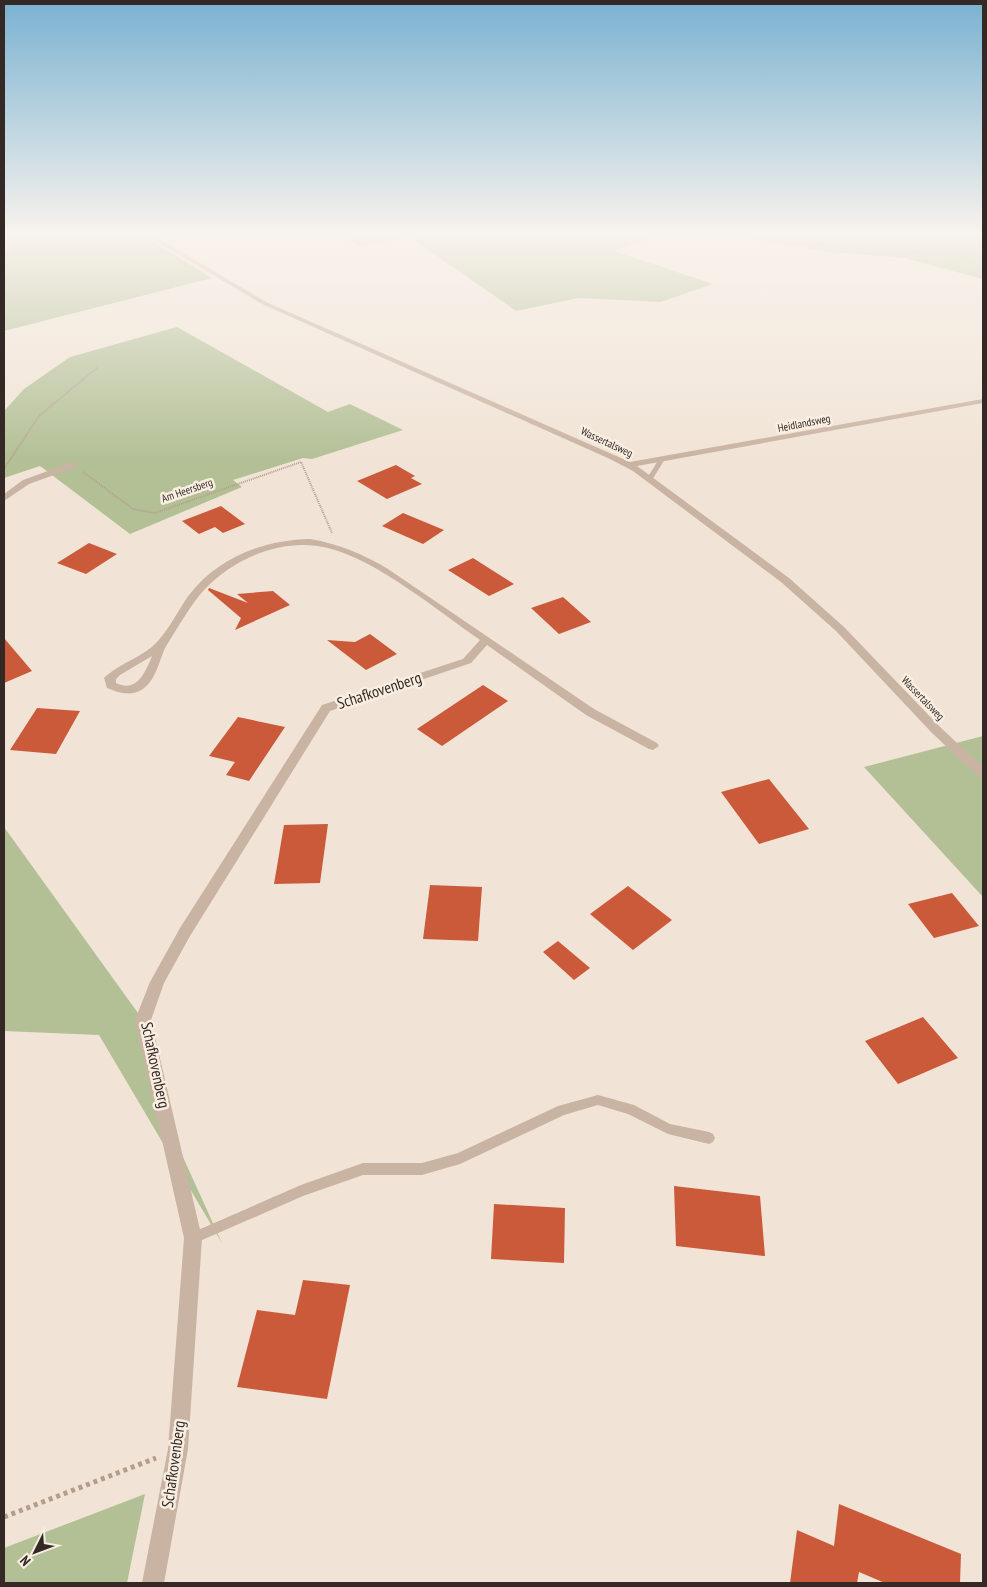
<svg xmlns="http://www.w3.org/2000/svg" width="987" height="1587" font-family="'PT Sans Narrow',sans-serif">
<style>
.green{fill:#b3c096}
.building{fill:#cb5a3a}
.lines{fill:none;stroke-linecap:round;stroke-linejoin:round}
.path-far1{stroke:#b59d8c;stroke-width:2;stroke-dasharray:1 1;stroke-linecap:butt}
.path{stroke:#b59d8c;stroke-width:5;stroke-dasharray:4 4;stroke-linecap:butt}
.service{fill:#c9b3a2;fill-rule:evenodd}
.minor{fill:#c9b3a2;fill-rule:evenodd}
.labels{text-anchor:middle;dominant-baseline:central;stroke-width:5;stroke-linejoin:round;paint-order:stroke}
.far-street-label{font-size:11px;fill:#342924;stroke:#f9eee2}
.near-street-label{font-size:16px;fill:#342924;stroke:#f9eee2}
</style>
<rect width="100%" height="100%" fill="#f1e4d6"/>
<path class="green" d="M4 236H145L212 278 4 331Z
M343 236H653L614 251 713 284 661 302 579 298 516 311 410 237 359 246Z
M735 236H983V279L904 258 830 252Z
M177 327 328 412 350 404 403 430 312 459 303 458 233 480 242 487 130 534 40 466 4 478V411L24 389 70 357Z
M983 736V897L864 767Z
M4 827 143 1020 167 1122 222 1243 99 1035 4 1031Z
M145 1494 127 1583H4V1548Z"/>
<path class="building" d="M396 465 415 476 411 478 422 484 387 499 357 481Z
M221 506 245 524 223 533 215 527 199 534 182 521Z
M403 513 444 530 423 544 382 526Z
M89 543 117 554 86 574 57 563Z
M473 558 514 584 489 596 448 570Z
M209 588 248 603 237 594 273 591 290 605 235 630 241 618 208 590Z
M563 597 591 622 559 634 531 608Z
M370 634 397 654 366 670 327 640 355 642Z
M4 638 32 671 4 683Z
M483 685 508 701 442 746 417 729Z
M37 708 80 711 56 754 10 750Z
M238 717 285 727 249 781 226 775 235 762 209 756Z
M769 779 809 829 759 844 721 792Z
M328 824 320 883 274 884 284 825Z
M430 885 482 887 478 941 423 939Z
M628 886 672 920 633 950 590 914Z
M952 893 979 926 934 938 908 904Z
M558 941 590 968 574 980 543 952Z
M923 1017 958 1058 898 1084 865 1041Z
M674 1186 760 1196 765 1256 676 1246Z
M494 1204 565 1208 564 1263 491 1259Z
M303 1280 350 1285 327 1399 237 1387 257 1310 295 1315Z
M839 1504 961 1554 960 1583H885L859 1572 857 1583H790L797 1530 834 1546Z"/>
<g class="lines">
<path class="path-far1" d="M759 236 791 243 872 248 897 240 895 237
M785 236 824 244
M960 236 965 242 983 244
M872 248 983 259
M4 469 39 416 98 367
M83 472 133 509 155 513 301 462 332 533"/>
<path class="path" d="M4 1517 156 1458"/>
<path class="service" d="M662 457 665 459 652 480 647 481 646 480 659 459Z
M598 1095 634 1105 670 1124 709 1132 713 1134 715 1138 713 1142 709 1144 668 1134 628 1114 598 1105 564 1115 460 1164 422 1175H363L303 1196 193 1244 189 1242 187 1238 189 1234 301 1185 363 1163H422L458 1153 558 1106Z"/>
<path class="minor" d="M147 236H155L266 302 630 462 983 399V403L637 466 789 578 844 627 940 727 983 767V778L979 777 932 733 836 631 781 582 633 471 610 459 262 304Z
M73 462 76 463V467L29 484 4 501V494L23 480Z
M310 539C339 544 363 554 388 569L594 709 657 743 659 746 653 750 649 749 586 715 487 645 471 663 330 711 190 936 164 983 151 1020 202 1238 188 1449 164 1583H142L168 1449 184 1238 135 1020 150 982 180 928 322 705 463 659 480 640C438 611 377 560 328 548 284 537 235 557 204 590 192 603 178 627 168 643 159 657 158 678 143 689 131 697 119 693 107 688L104 678 106 676C122 662 143 657 157 642 170 628 178 610 189 595 218 557 264 540 310 539ZM152 656C145 673 137 693 116 683V679L120 675Z"/>
</g>
<linearGradient id="sky" x2="0" y2="1"><stop stop-color="#79b2d1"/><stop offset="0.51" stop-color="#f9f3ed"/><stop offset="1" stop-color="#f9f3ed" stop-opacity="0"/></linearGradient>
<rect width="987" height="459" fill="url(#sky)"/>
<g class="labels">
<g class="far-street-label">
<text transform="translate(804 423) rotate(-11)">Heidlandsweg</text>
<text transform="translate(607 442) rotate(25)">Wassertalsweg</text>
<text transform="translate(187 490) rotate(-19)">Am Heersberg</text>
<text transform="translate(923 698) rotate(46)">Wassertalsweg</text>
</g>
<g class="near-street-label">
<text transform="translate(379 690) rotate(-18)">Schafkovenberg</text>
<text transform="translate(156 1065) rotate(78)">Schafkovenberg</text>
<text transform="translate(173 1464) rotate(-82)">Schafkovenberg</text>
</g>
</g>
<rect width="987" height="1587" fill="none" stroke="#342924" stroke-width="10"/>
<g transform="translate(35 1552) rotate(228)" stroke="#f9eee2" stroke-width="4" paint-order="stroke">
<path d="M0-4L9 19L0 12L-9 19Z" fill="#342924"/>
<text y="-8" font-size="14" font-weight="bold" text-anchor="middle" fill="#342924">N</text>
</g>
</svg>
